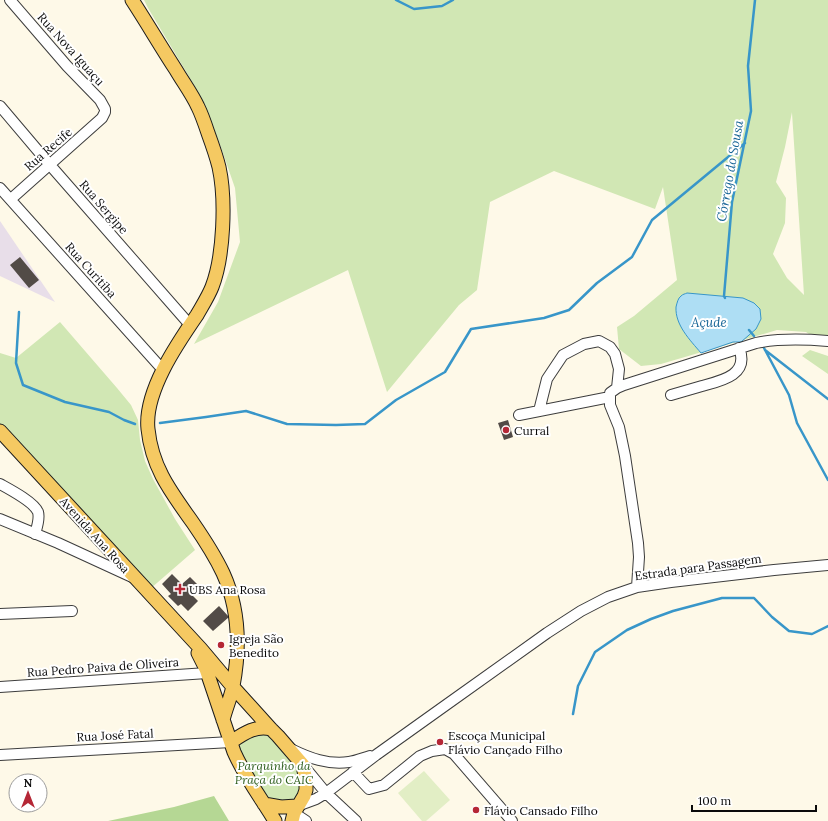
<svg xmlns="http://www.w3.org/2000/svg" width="828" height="821" font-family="Lora,serif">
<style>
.industrial{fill:#e8dee9}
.green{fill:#d1e7b4;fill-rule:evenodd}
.forest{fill:#b5d794}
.pitch{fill:#e2eec5}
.water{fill:#aedef4;stroke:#3896c9}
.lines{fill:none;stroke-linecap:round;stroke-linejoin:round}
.stream{stroke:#3896c9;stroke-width:2.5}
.building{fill:#524b47}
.minor-casing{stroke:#3d3d3d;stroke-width:12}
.major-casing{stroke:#1b1b1b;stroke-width:15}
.minor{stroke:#fff;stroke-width:10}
.major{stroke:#f5c962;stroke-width:13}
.poi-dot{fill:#b52736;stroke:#fff;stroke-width:1.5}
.labels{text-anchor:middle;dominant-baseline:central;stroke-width:4;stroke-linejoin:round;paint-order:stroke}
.street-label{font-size:12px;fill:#0a0a0a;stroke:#fff}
.poi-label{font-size:12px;fill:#0a0a0a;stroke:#fff;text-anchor:start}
.park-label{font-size:12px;font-style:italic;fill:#2f5f1e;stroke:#fff}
.water-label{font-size:13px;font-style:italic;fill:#196697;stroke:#fff}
</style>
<rect width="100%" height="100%" fill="#fef9e8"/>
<path class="industrial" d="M0 221 55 302 0 276Z"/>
<path class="green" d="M144 0H828V347L806 332 777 330 661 364 641 366 619 349 617 327 634 316 677 280 663 187 655 209 554 171 490 202 477 290 459 305 387 392 348 270 194 344 218 302 240 242 235 188 218 139 194 85 148 8ZM792 112V113L804 295 787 278 773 254 785 223 786 198 776 182 785 147Z
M60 322 117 388 131 405 138 420 140 440 145 461 153 479 175 519 195 550 150 589 0 424V353L16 358Z
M810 350 828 356V374L802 356Z
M264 732 291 758 301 773V793L293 802 269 799 245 766 238 745 242 741Z"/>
<path class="forest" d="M214 796 229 821H108L174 807Z"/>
<path class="pitch" d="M424 771 450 800 426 821H422L398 793Z"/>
<path class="water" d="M687 293 743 298 754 303 760 309 761 319 756 329 741 342H733L701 353C690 340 675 325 676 307 677 303 678 298 681 296 683 294 685 294 687 293Z"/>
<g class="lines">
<path class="stream" d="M396 0 414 9 442 6 453 0
M725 298 724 296 732 202 751 111 748 66 755 0
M19 312 16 363 23 385 65 402 109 412 124 420 135 424
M749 330 754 336
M764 348 789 395 797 423 828 480
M765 350 828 399
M160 423 206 417 246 411 287 424 336 425 365 424 396 400 445 372 471 329 544 318 569 310 597 283 632 257 652 220 745 143
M573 714 578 686 595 652 627 630 651 619 673 611 722 598H754L772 617 789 631 812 634 828 626"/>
</g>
<path class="building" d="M20 257 39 280 29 288 10 265Z
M508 420 513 437 504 440 498 423Z
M172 574 182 584 190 577 198 585 190 593 198 601 188 611 181 604 178 606 168 596 171 594 162 584Z
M219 606 229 617 213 631 203 621Z"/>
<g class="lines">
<defs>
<path id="minor" d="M10 0 67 66 100 100 105 109V112L102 118 11 199
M0 106 50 165 190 325
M0 188 163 370
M671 395C681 392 692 389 702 386 721 381 750 375 739 348
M539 411 547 379 563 355 584 344 599 341 610 347 615 354 619 369 617 388
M519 415 610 397
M0 484C9 489 34 502 38 512 40 519 37 527 35 534
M0 519 58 543 132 577
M637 587 639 557 638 543 625 456 619 427 610 405V393L617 388 624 385 756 343C780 338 804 339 828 341
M0 614 72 611
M0 687 207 673
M291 749C309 758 328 765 349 762 356 761 363 758 370 756
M0 755 231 742
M303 765 326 793 356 821
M353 772 369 789 384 785 420 756 432 751 445 749 454 754 512 821
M297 806 316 799 326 793 376 755 439 710 547 633 581 611 608 597 637 587 671 582 774 570 828 565
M294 813 306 821"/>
<path id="major" d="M132 0C147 23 161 47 176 70 183 82 192 94 198 107 202 115 205 124 208 133 212 144 216 155 219 167 226 199 224 256 212 287 208 297 202 306 197 315 177 344 144 392 148 429 152 468 171 492 193 523 204 539 215 556 223 573 239 608 240 649 233 686 231 697 226 708 223 720
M0 431 201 649 233 687 271 729 278 736 303 765 306 782V790L304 796 294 813 292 821
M198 653 206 669 234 752C245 777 261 798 275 821
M231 742C243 734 255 725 271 729
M264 804 281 807 297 806"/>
</defs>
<use href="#minor" class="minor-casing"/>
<use href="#major" class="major-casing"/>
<use href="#minor" class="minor"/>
<use href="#major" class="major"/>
</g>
<g class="poi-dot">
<circle cx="506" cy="430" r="4"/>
<path d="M178 583h4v4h4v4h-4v4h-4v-4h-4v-4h4z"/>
<circle cx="221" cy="645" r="4"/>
<circle cx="440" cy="742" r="4"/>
<circle cx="476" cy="810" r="4"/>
</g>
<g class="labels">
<g class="street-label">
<text transform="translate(71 49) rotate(48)">Rua Nova Iguaçu</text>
<text transform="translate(48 149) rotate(-41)">Rua Recife</text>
<text transform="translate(104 207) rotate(49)">Rua Sergipe</text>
<text transform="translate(91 270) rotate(48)">Rua Curitiba</text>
<text transform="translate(95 535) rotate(48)">Avenida Ana Rosa</text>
<text transform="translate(698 567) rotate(-8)">Estrada para Passagem</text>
<text transform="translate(103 667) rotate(-4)">Rua Pedro Paiva de Oliveira</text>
<text transform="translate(115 735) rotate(-3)">Rua José Fatal</text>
</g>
<g class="poi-label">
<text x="514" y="430">Curral</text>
<text x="189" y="589">UBS Ana Rosa</text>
<text x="229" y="638">Igreja São<tspan x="229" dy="14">Benedito</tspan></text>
<text x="448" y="735">Escoça Municipal<tspan x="448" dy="14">Flávio Cançado Filho</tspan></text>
<text x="484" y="810">Flávio Cansado Filho</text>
</g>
<g class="park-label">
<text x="274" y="765">Parquinho da<tspan x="274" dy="14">Praça do CAIC</tspan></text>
</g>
<g class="water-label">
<text transform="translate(730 171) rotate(-80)">Córrego do Sousa</text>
<text x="709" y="322">Açude</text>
</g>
</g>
<g transform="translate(28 793)"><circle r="19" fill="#ffffff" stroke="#9d9d9d"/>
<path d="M0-3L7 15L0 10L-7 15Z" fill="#b52736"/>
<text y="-6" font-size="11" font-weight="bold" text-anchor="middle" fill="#0a0a0a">N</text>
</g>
<path d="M692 805v6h124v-6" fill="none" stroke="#0a0a0a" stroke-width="2"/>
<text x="698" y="805" font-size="12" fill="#0a0a0a" stroke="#ffffff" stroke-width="3" paint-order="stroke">100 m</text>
</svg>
